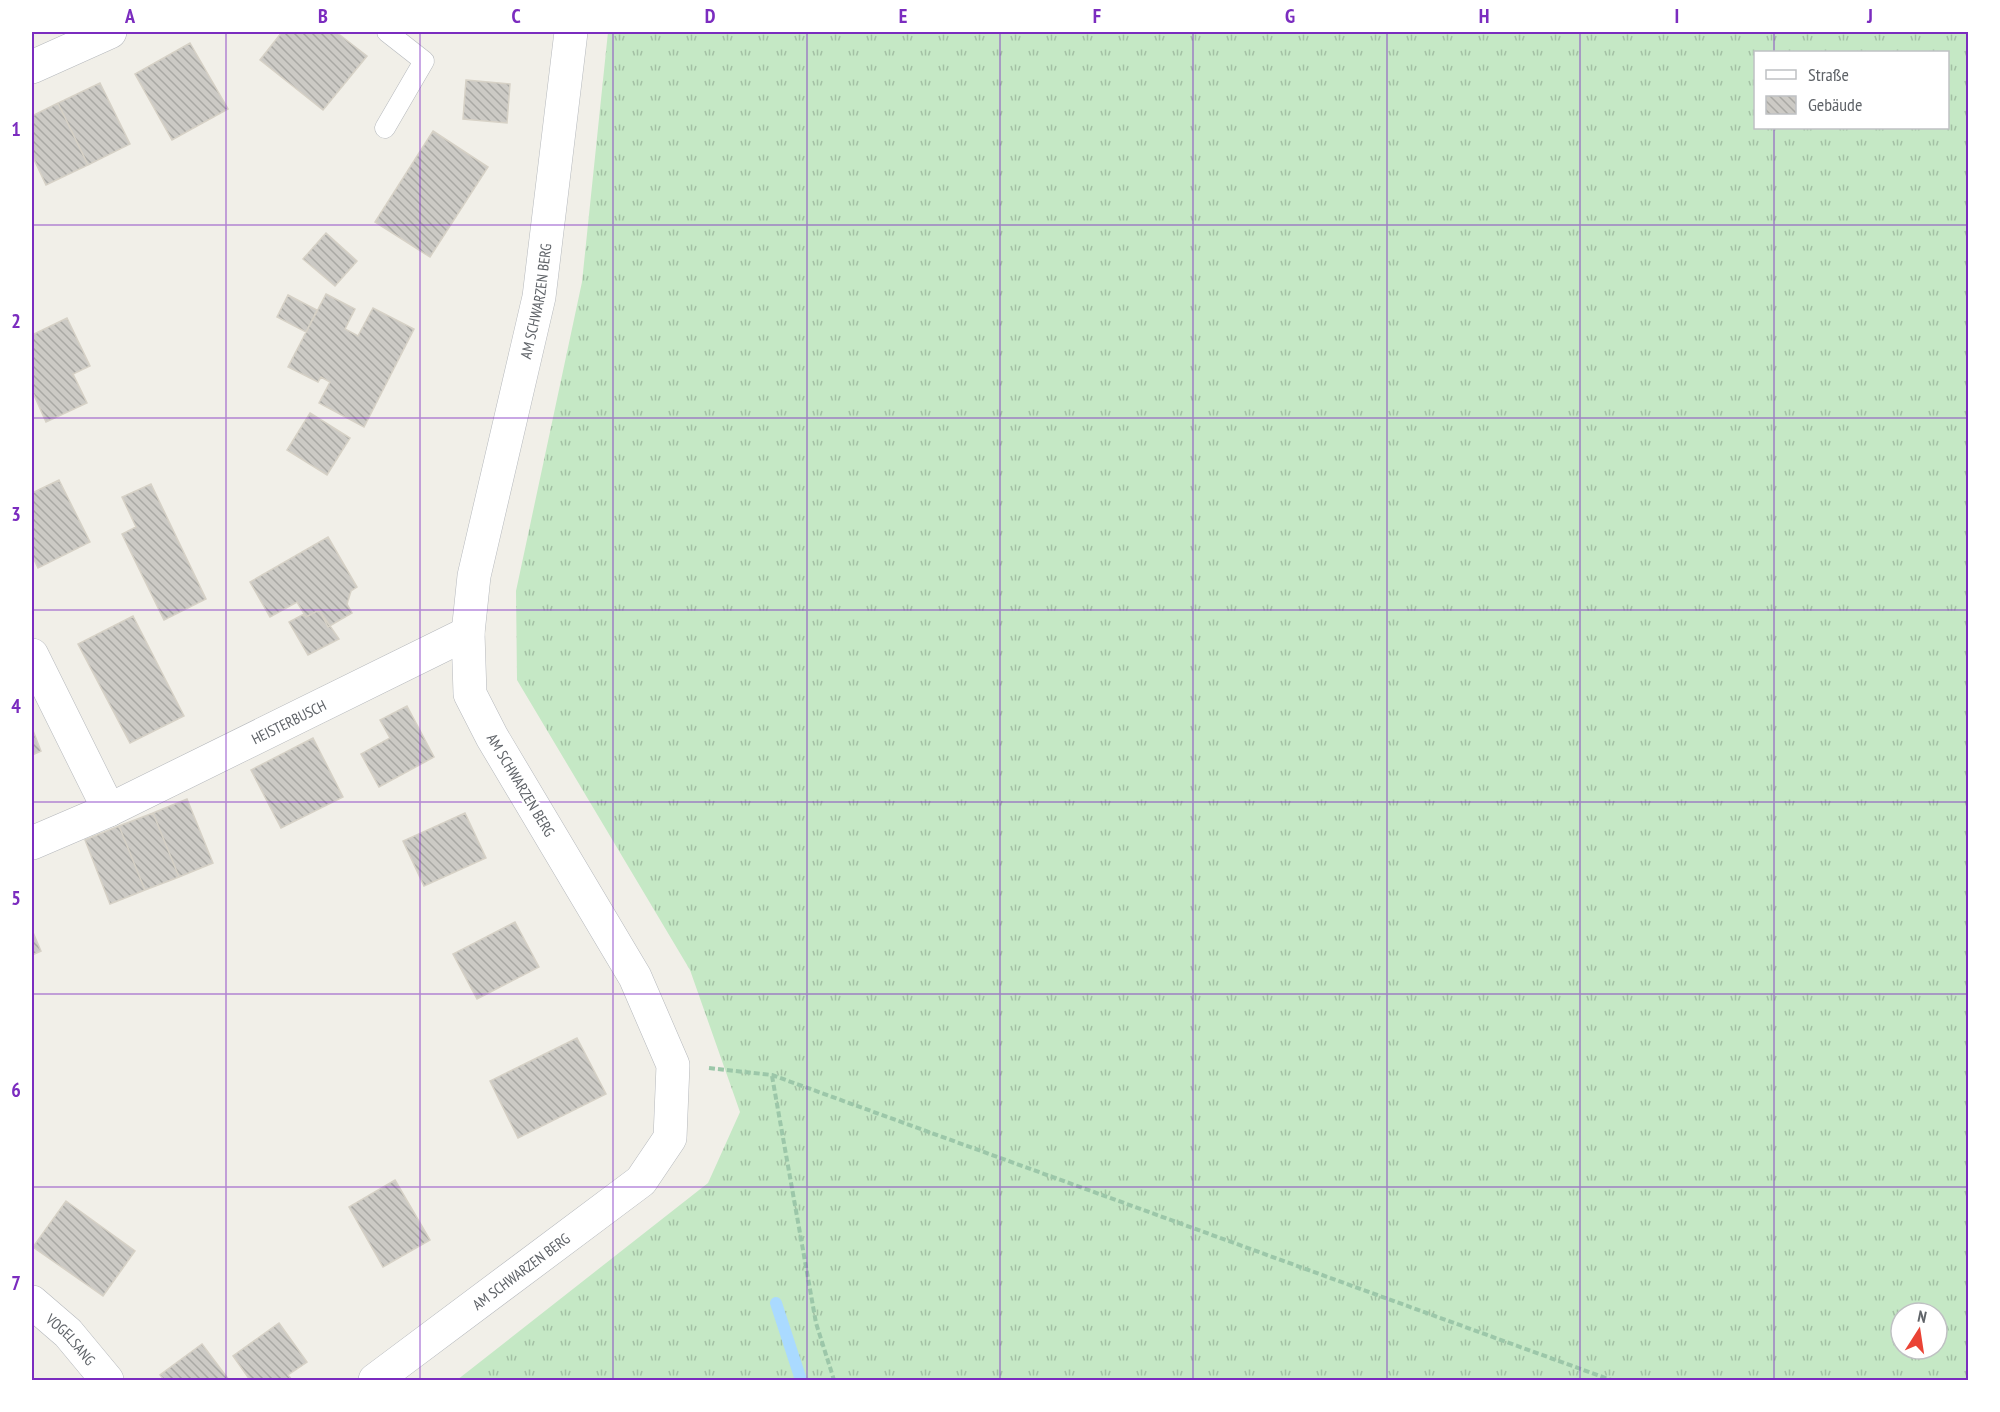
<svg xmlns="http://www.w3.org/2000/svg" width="2000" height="1412" font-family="'PT Sans Narrow',sans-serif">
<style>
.grass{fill:url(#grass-tufts);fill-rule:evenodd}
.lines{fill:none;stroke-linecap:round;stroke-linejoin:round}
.stream{stroke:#aadaff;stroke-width:12}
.building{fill:url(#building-back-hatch);stroke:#d6d1c6;stroke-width:1.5}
.service-casing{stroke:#b5b8bc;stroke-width:21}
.minor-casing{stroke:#b5b8bc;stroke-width:34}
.path{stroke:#9cc7a9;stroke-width:4;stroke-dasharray:6 3;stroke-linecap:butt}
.service{stroke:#fff;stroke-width:20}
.minor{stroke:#fff;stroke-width:33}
.grid{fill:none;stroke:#7b2cbf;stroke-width:1.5;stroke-opacity:0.55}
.labels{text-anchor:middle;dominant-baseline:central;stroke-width:5;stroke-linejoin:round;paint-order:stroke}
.street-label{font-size:15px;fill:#5f6368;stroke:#fff}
.neatline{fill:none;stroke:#7b2cbf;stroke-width:2}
.grid-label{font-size:20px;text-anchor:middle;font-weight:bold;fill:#7b2cbf}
</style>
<defs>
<pattern id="grass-tufts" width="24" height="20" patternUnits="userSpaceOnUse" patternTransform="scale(1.5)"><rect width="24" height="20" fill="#c5e8c5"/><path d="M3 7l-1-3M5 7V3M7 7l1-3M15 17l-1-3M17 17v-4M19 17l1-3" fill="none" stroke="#a3c0a4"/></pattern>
<pattern id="building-back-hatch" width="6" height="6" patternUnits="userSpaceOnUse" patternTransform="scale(1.5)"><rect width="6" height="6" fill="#cccac5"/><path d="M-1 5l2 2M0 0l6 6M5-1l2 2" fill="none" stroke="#a9a8a4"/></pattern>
</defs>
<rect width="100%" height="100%" fill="#f1efe8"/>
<path class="grass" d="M608 32H1968V1380H457L708 1183 740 1112 690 970 517 680 516 591 582 282ZM1756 52H1948V128H1756ZM1901 1313H1937V1349H1901Z"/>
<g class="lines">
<path class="stream" d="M776 1303 801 1380"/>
</g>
<path class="building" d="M282 32H336L367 56 323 110 260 60Z
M190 43 228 109 172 140 135 74Z
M466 80 510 84 507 123 463 119Z
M100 83 130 144 88 165 58 103Z
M58 103 88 165 46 185 32 155V116Z
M433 131 488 167 430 257 375 222Z
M326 233 357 261 335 286 303 259Z
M326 294 355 309 345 329 358 336 373 308 414 329 364 427 319 403 330 382 321 377 318 382 288 367Z
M288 295 317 310 306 332 277 317Z
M67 318 90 366 73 374 87 403 46 422 34 395 32 397V335Z
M310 413 350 438 327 475 287 450Z
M59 480 90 542 38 568 32 555V493Z
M151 484 206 599 164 620 122 534 136 527 122 497Z
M328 537 357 587 351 591 347 604 352 613 328 627 319 610 306 617 297 602 270 617 250 582Z
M319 610 339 639 308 655 289 622 304 614 306 617Z
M133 616 184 716 130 743 78 644Z
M407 706 434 757 379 787 361 754 390 738 380 720Z
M32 728 41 751 32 755Z
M313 738 343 797 281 828 251 770Z
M187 799 213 863 179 877 153 813Z
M153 813 179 877 145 890 119 826Z
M465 813 486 858 424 886 403 841Z
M119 826 145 890 110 904 85 840Z
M515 922 539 967 477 999 453 954Z
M32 930 41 951 32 955Z
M577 1038 606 1094 518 1138 490 1081Z
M395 1180 430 1240 383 1267 349 1207Z
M66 1201 135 1251 103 1296 33 1247Z
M279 1323 307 1362 288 1375 292 1380H250L233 1356Z
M202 1344 229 1380H164L160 1375Z"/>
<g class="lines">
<defs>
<path id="service" d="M385 128 424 61 387 32"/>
<g id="minor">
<path d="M32 67 110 32"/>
<path d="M32 655 109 810"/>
<path id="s1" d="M32 843 109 810 468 633"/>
<path id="s2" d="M32 1302 68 1333 107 1380"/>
<path id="s3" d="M375 1380 641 1181 670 1138 673 1065 635 977 492 737 470 694 468 633 474 576 539 297 571 32"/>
</g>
</defs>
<use href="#service" class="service-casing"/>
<use href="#minor" class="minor-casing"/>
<path class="path" d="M709 1068 772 1075 1611 1380
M772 1076 816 1323 834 1380"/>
<use href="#service" class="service"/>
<use href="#minor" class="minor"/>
</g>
<path class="grid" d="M226 32V1380M420 32V1380M613 32V1380M807 32V1380M1000 32V1380M1193 32V1380M1387 32V1380M1580 32V1380M1774 32V52M1774 128V1380M32 225H1968M32 418H1968M32 610H1968M32 802H1968M32 994H1968M32 1187H1968"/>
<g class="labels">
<g class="street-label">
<text stroke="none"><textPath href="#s3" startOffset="1281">AM SCHWARZEN BERG</textPath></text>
<text stroke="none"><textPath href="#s1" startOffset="284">HEISTERBUSCH</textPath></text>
<text transform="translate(521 785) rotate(59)">AM SCHWARZEN BERG</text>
<text stroke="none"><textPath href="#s3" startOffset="182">AM SCHWARZEN BERG</textPath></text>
<text stroke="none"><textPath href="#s2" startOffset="54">VOGELSANG</textPath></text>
</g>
</g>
<rect width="2000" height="1412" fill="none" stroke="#ffffff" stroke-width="66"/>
<rect x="1754" y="51" width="195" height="78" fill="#ffffff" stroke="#bfc1c3" stroke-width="1.5"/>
<rect x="1766" y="70" width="30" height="9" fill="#ffffff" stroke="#bfc1c3" stroke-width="1.5"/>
<text x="1808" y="81" font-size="18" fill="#5f6368">Straße</text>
<rect x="1766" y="96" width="30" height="18" fill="url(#building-back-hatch)" stroke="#bfc1c3" stroke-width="1.5"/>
<text x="1808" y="111" font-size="18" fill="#5f6368">Gebäude</text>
<g transform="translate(1919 1331) rotate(12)"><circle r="28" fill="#ffffff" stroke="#bfc1c3" stroke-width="1.5"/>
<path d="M0-4.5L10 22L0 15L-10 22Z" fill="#ea4335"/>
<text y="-9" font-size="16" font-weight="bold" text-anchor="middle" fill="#5f6368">N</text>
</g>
<rect x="33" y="33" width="1934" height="1346" class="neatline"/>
<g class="grid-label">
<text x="130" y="23">A</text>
<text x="323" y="23">B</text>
<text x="516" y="23">C</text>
<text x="710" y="23">D</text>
<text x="903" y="23">E</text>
<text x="1097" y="23">F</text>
<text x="1290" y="23">G</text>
<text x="1484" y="23">H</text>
<text x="1677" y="23">I</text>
<text x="1870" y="23">J</text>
<text x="16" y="136">1</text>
<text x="16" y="328">2</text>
<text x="16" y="521">3</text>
<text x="16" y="713">4</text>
<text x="16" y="905">5</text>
<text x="16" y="1097">6</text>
<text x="16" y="1290">7</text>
</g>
</svg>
